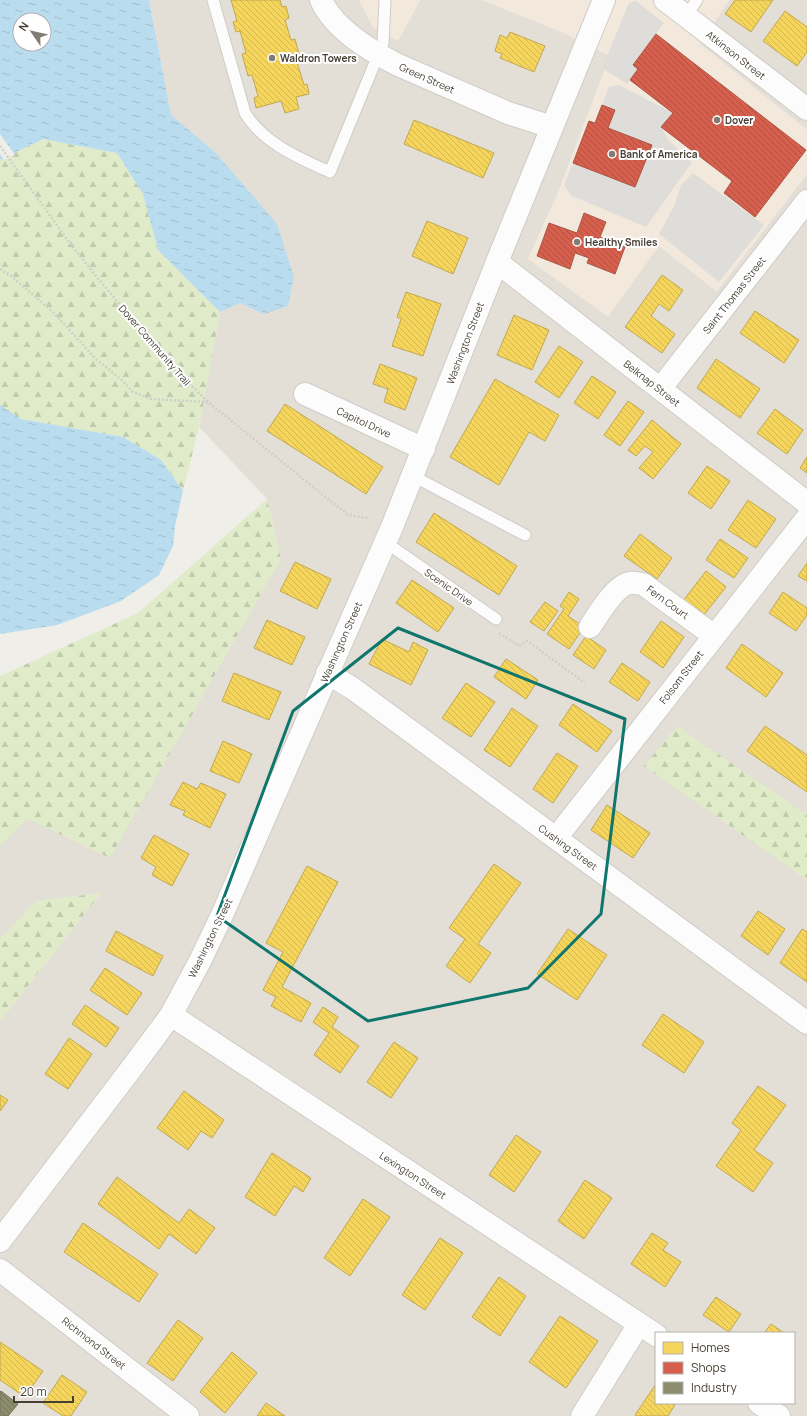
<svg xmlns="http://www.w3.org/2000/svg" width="807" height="1416" font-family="Manrope,sans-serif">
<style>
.residential{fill:#e4dfd6;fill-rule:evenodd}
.commercial{fill:#f3e8dc}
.forest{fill:url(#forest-firs)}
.parking{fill:#dfddd9}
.water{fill:url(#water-ripples);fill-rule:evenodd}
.pier{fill:#f0eee9}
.homes{fill:url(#homes-back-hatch);stroke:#c1a850}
.shops{fill:url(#shops-back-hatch);stroke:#ab5646}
.industry{fill:url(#industry-back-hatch);stroke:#77755d}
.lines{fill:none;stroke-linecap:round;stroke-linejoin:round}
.service-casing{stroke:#ceccc7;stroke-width:13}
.minor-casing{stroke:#ceccc7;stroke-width:24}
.tertiary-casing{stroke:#ceccc7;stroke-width:24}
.path{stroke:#d1ceca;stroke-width:2.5;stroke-dasharray:2 2;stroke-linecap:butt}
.service{stroke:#fdfcfc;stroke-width:11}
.minor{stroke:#fdfcfc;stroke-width:22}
.tertiary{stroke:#fdfcfc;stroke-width:22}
.marked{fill:none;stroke:#0f766e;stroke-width:3;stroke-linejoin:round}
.poi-dot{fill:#827c74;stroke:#fff;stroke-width:1.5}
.labels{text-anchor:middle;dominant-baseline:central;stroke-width:4;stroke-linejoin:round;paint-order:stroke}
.street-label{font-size:10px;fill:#463f35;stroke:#fff}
.poi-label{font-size:10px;font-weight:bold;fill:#463f35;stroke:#fff;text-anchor:start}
</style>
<defs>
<pattern id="forest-firs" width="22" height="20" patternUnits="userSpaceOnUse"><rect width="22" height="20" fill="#dfebc9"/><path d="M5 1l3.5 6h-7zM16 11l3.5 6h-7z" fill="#c1cbad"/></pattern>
<pattern id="water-ripples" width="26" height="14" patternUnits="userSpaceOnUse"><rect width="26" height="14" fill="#b9dcee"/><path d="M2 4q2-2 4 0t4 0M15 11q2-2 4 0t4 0" fill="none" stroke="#a0becd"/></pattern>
<pattern id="homes-back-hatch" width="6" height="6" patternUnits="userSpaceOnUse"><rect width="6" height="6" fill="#f6d55c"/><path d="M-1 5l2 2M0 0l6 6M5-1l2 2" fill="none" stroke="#d4b851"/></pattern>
<pattern id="shops-back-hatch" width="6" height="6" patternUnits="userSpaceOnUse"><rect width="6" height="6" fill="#d6604d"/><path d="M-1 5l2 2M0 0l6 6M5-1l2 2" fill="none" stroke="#af5141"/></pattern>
<pattern id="industry-back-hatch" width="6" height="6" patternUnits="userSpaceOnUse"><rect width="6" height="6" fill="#8c8c6e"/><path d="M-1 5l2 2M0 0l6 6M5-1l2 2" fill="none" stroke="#74745b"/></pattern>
</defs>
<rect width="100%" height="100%" fill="#f0eee9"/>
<path class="residential" d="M149 0H359L373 27 398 41 420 0H482L564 33 610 56 558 193 528 259 659 246 717 291 807 174V1416H0V1021L101 893 36 901 0 939V846L281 559 267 499 199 427 220 312 240 302 264 314 216 153 171 116ZM656 1333H794V1403H656Z
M729 0H807V130L700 44Z"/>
<path class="commercial" d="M359 0H420L398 41 373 27Z
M482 0H729L700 44 807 130V174L716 291 659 246 608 317 528 259 558 193 610 56 564 33Z"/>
<path class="forest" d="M43 139 117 153 143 194 158 250 220 312 199 427 183 491 161 460 123 437 21 419 0 405V160Z
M267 499 281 559 110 858 28 819 0 846V676L138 613Z
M677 726 807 815V880L644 766Z
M101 893 0 1021V939L36 901Z"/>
<path class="parking" d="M636 1 664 23 633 65 638 69 627 84 602 68 629 3Z
M619 85 673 113 661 127 669 141 692 162 646 227 572 196 564 185 573 163 635 187 651 145 608 128 602 105 609 87Z
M693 173 764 225 719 282 659 234 674 206 681 185Z"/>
<path class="water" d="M0 0H149L171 115 216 153 277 224 294 277 288 306 264 314 240 303 220 312 158 250 143 194 117 153 43 139 0 160ZM20 20H44V44H20Z
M0 405 21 419 123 437 161 460 183 491 175 526 173 546 159 575 121 601 57 625 0 634Z"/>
<path class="pier" d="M0 134 15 155 4 160 0 154Z"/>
<path class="homes" d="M231 0H280L282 7 286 6 289 18 285 20 291 40 295 39 301 61 297 62 304 85 307 84 309 94 296 97 299 109 285 113 281 101 256 108 254 98 258 96 252 75 248 76 242 54 246 53 240 31 236 32 233 22 237 21Z
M735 0H773L751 32 725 14Z
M785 11 807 27V52L797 66 763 41Z
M510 32 545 46 534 72 500 58 502 54 495 51 500 35 507 38Z
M414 120 494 153 483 178 404 144Z
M427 221 468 238 453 274 412 256Z
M662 275 683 290 669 311 659 304 651 316 675 334 662 353 625 327Z
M406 292 441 304 423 356 392 346 401 319 397 317Z
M755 311 799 340 784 363 740 333Z
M514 315 549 330 532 370 497 355Z
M559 346 583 362 559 398 535 382Z
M716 359 760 389 740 418 697 388Z
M380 364 417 378 405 410 384 402 388 389 373 384Z
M592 376 616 392 598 419 574 403Z
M495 379 559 415 545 441 529 432 499 485 450 457Z
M628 401 644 412 620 446 604 435Z
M285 404 383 467 366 494 267 431Z
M775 409 803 430 787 454 757 433Z
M652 420 681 444 653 479 639 468 653 452 645 446 636 456 628 450Z
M807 457V473L800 468Z
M707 466 730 481 711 509 688 493Z
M748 500 776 519 756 548 728 530Z
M434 513 517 566 499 595 416 542Z
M640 534 672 558 657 579 624 556Z
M720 539 748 558 734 578 706 560Z
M295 562 331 579 317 609 280 591Z
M807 563V581L798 576Z
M706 571 726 587 703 616 683 601Z
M412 580 454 608 438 632 396 603Z
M569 592 579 599 568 616 584 627 569 649 547 634 564 609 560 606Z
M783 592 807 608V615L796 631 769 613Z
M545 602 558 611 544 631 530 622Z
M267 620 305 637 292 665 254 648Z
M661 621 684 637 663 668 640 652Z
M586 636 606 650 594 669 573 655Z
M382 639 409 652 413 642 428 650 411 685 369 664Z
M742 644 783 673 766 697 726 668Z
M506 659 538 680 526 699 494 677Z
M622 663 650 682 638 701 609 682Z
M234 673 281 692 269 720 222 701Z
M466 683 495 702 471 737 442 718Z
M573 704 612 731 597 752 559 725Z
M512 708 538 726 510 767 484 750Z
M765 726 807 755V792L747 751Z
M223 741 252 754 239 783 210 771Z
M557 753 578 766 553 803 533 789Z
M183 782 197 789 201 783 226 794 210 828 183 815 185 811 170 805Z
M607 805 650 833 633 858 591 830Z
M154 835 189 854 172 886 152 875 156 867 141 858Z
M494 864 521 883 478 944 491 953 470 983 446 966 465 939 449 928Z
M307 866 338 882 282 987 311 1003 301 1022 271 1006 276 997 263 990 283 952 266 943Z
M758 911 785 929 768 955 741 936Z
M568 929 607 955 577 1000 537 974Z
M802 929 807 932V982L780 963Z
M116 931 163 956 153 976 106 951Z
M105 968 142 993 127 1015 90 990Z
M85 1005 119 1028 106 1047 72 1024Z
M323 1007 338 1017 332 1027 359 1046 340 1073 314 1055 329 1033 313 1022Z
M663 1014 704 1042 684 1073 642 1045Z
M69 1038 92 1054 68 1089 45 1074Z
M394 1042 418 1058 391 1098 367 1082Z
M758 1086 786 1105 754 1150 773 1163 753 1192 716 1166 741 1130 732 1123Z
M184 1091 224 1120 212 1138 201 1131 188 1150 157 1128Z
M0 1095 8 1100 0 1111Z
M516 1135 541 1152 514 1192 489 1175Z
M272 1153 311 1178 303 1192 294 1186 275 1216 245 1197Z
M117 1177 179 1223 189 1209 215 1228 196 1254 169 1234 159 1249 98 1204Z
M585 1180 612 1198 584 1239 558 1221Z
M363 1199 390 1217 350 1276 324 1258Z
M83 1223 158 1274 139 1302 64 1252Z
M652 1233 668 1243 663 1250 681 1262 665 1287 631 1264Z
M440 1238 463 1253 425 1310 402 1295Z
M499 1277 526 1296 500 1336 472 1317Z
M716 1297 741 1314 729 1332 703 1315Z
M560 1316 598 1341 566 1388 529 1362Z
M178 1320 203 1338 173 1381 147 1363Z
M771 1324 784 1333H764Z
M0 1342 43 1371 25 1397 0 1380Z
M232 1352 257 1373 225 1413 200 1392Z
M62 1375 87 1392 71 1416H63L43 1403Z
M656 1384V1403H676L668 1416H637L635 1415Z
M266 1403 285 1416H257Z"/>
<path class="shops" d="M656 34 806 150 755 217 724 193 732 181 661 127 673 113 630 80 638 69 633 65Z
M602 105 615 110 608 128 652 145 635 187 573 163 589 121 595 123Z
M584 213 606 222 600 237 625 247 615 274 587 263 589 258 575 253 570 269 537 256 549 223 577 233Z"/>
<path class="industry" d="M1 1391 18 1404 8 1416H0V1392Z"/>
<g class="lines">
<defs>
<path id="service" d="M213 0 245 113C263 143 299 158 330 172L383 43 385 0
M686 16 697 0
M413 476 525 535
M385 542 496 619"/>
<path id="minor" d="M321 0C334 29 369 50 396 64L508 113 552 127
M665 0 807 109
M497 262 807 503
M660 389 807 201
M305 394 424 449
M590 627C598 615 615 585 630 583 634 582 639 584 643 584L713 635
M327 673 352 688 807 1023
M556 838 807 518
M171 1015 656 1335
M0 1270 188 1416
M759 1403 779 1416
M582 1416 639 1324"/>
<path id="tertiary" d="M0 1241 134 1065 171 1015 200 961 222 915 392 527 497 262 604 0"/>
</defs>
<use href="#service" class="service-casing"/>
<use href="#minor" class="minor-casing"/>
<use href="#tertiary" class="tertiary-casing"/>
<path class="path" d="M0 146 69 242 96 276 175 370 208 402 348 515 368 518
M0 269 11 276 53 312 95 358 123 381 133 392 151 399 208 402
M499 633 519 646 527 641 585 683"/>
<use href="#service" class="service"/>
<use href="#minor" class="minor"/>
<use href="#tertiary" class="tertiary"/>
</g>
<path class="marked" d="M398 628 625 719 601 914 528 988 368 1021 217 916 293 711Z"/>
<g class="poi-dot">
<circle cx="272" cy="58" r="4"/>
<circle cx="717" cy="120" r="4"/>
<circle cx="612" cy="154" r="4"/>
<circle cx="577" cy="242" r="4"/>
</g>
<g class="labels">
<g class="street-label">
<text transform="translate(736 55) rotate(38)">Atkinson Street</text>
<text transform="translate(427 78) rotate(24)">Green Street</text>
<text transform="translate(734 295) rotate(-52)">Saint Thomas Street</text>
<text transform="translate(465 343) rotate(-69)">Washington Street</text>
<text transform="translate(155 345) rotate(49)">Dover Community Trail</text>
<text transform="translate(652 383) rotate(38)">Belknap Street</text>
<text transform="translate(364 422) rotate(25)">Capitol Drive</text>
<text transform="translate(449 587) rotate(35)">Scenic Drive</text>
<text transform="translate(668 602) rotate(36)">Fern Court</text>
<text transform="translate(341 642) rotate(-66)">Washington Street</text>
<text transform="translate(681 677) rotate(-52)">Folsom Street</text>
<text transform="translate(568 847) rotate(36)">Cushing Street</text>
<text transform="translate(210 938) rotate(-64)">Washington Street</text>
<text transform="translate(413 1175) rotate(33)">Lexington Street</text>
<text transform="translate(94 1343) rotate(38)">Richmond Street</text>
</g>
<g class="poi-label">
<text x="280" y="58">Waldron Towers</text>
<text x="725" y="120">Dover</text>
<text x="620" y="154">Bank of America</text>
<text x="585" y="242">Healthy Smiles</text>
</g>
</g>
<rect x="655" y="1332" width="140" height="72" fill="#ffffff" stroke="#b5b2ae"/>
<rect x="663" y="1342" width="20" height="12" fill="#f6d55c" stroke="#b5b2ae"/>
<text x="691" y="1352" font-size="12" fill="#463f35">Homes</text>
<rect x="663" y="1362" width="20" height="12" fill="#d6604d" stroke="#b5b2ae"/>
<text x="691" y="1372" font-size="12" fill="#463f35">Shops</text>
<rect x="663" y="1382" width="20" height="12" fill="#8c8c6e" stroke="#b5b2ae"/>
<text x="691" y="1392" font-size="12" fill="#463f35">Industry</text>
<g transform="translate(32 32) rotate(304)"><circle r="19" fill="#ffffff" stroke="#b5b2ae"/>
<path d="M0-3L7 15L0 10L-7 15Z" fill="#827c74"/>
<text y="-6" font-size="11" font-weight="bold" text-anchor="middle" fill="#463f35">N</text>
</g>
<path d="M14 1396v6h59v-6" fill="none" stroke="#463f35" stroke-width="2"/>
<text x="20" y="1396" font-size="12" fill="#463f35" stroke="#ffffff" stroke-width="3" paint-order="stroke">20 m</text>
</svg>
